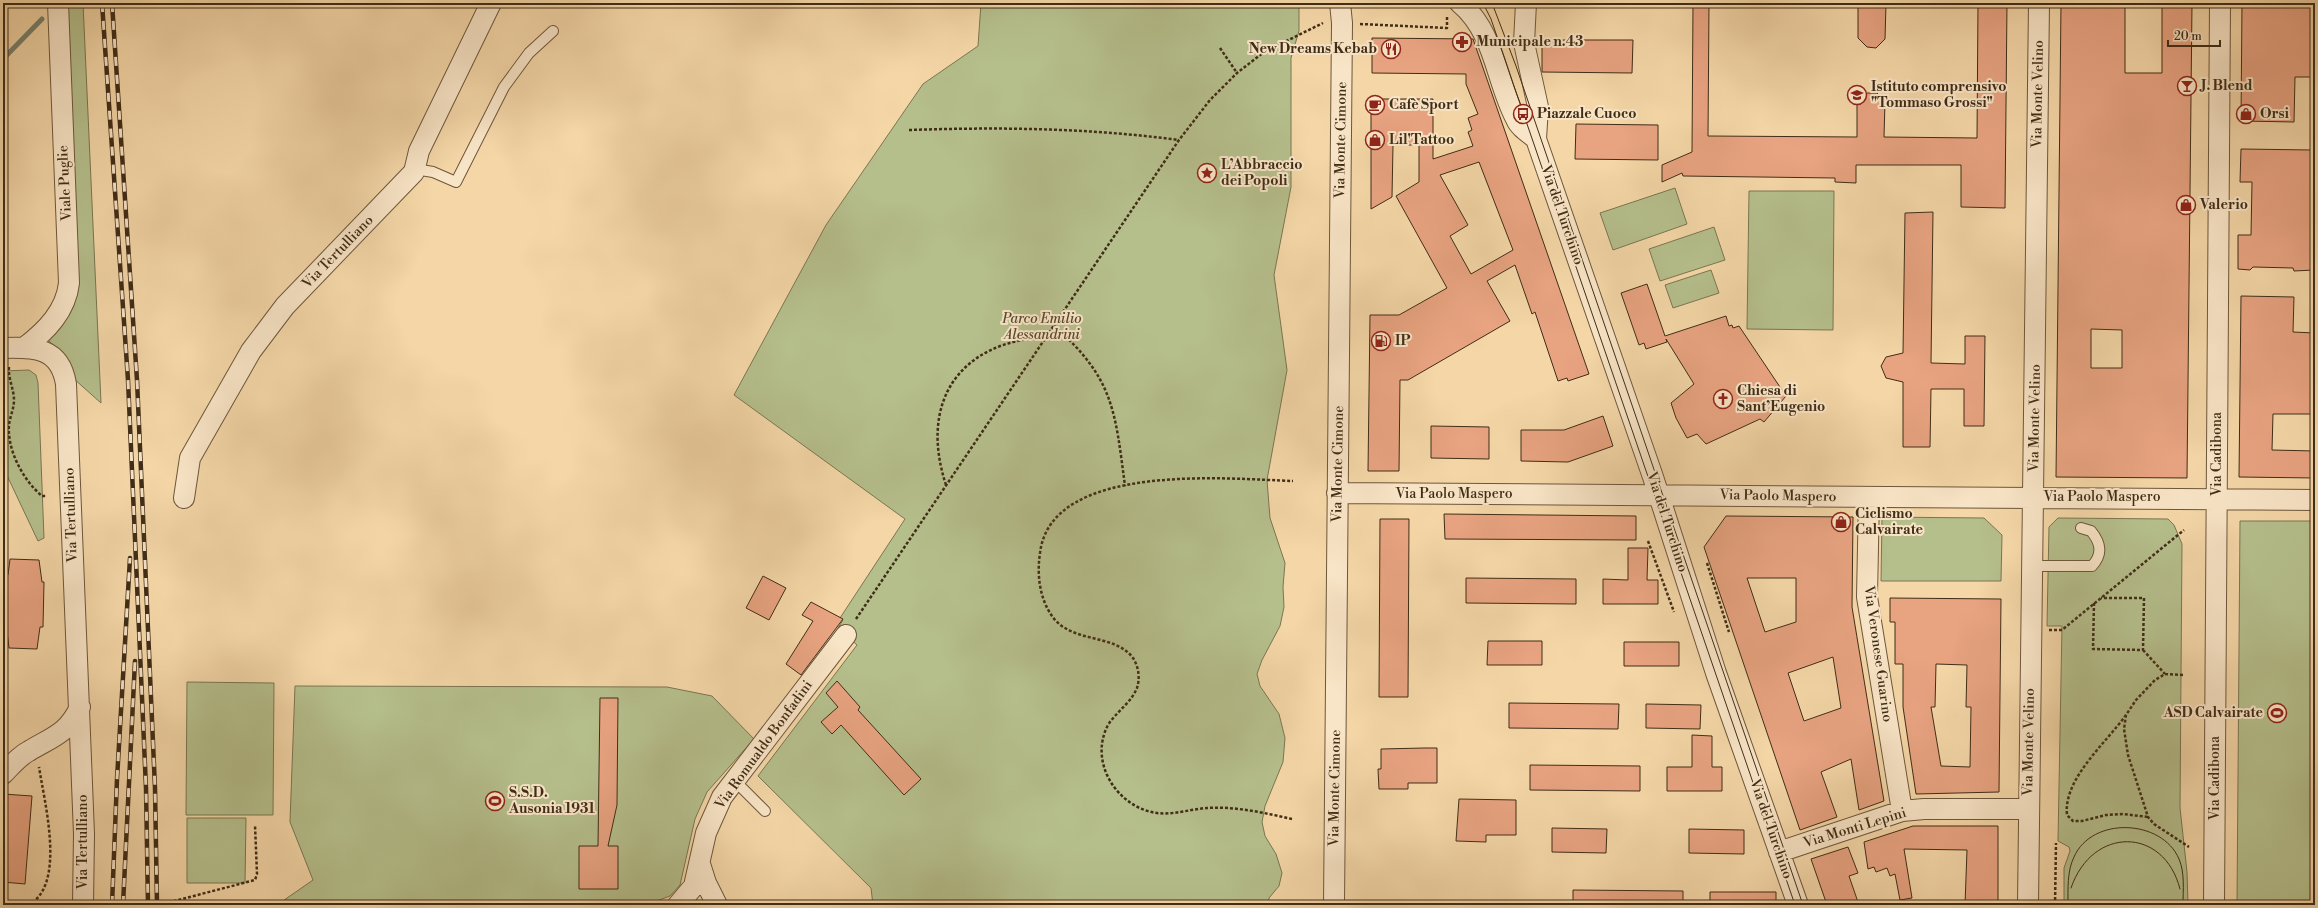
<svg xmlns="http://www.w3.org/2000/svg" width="2318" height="908" font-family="'Libre Bodoni',serif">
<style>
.green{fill:#b5bf8c;stroke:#7a7652}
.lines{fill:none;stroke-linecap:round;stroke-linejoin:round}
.stream{stroke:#778170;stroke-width:5}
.building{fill:#e8a381;stroke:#402d17;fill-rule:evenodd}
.lane-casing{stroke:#6d573b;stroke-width:12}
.street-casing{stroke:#6d573b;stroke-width:22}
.path{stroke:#402d17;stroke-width:2.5;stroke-dasharray:3 2;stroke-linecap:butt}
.lane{stroke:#f8e4c6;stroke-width:10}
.street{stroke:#f8e4c6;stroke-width:20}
.tram{stroke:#402d17;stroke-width:1}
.rail-casing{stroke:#402d17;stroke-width:4.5}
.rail{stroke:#f8e4c6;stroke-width:3;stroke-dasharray:9;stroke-linecap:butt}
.labels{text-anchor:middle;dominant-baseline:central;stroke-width:4;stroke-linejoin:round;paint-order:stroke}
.poi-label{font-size:14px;font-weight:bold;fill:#402d17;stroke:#f8e4c6;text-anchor:start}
.street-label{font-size:14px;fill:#402d17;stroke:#f8e4c6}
.park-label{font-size:14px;font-style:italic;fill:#574a2e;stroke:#f8e4c6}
</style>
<rect width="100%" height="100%" fill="#f4d6a7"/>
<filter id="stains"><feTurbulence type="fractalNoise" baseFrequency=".005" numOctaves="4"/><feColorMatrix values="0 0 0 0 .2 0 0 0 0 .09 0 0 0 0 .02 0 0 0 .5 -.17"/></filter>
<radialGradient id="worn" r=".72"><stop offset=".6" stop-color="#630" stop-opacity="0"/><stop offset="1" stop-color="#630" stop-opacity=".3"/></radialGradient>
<path class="green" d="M64 3H83L101 403 73 378 66 357 48 340 62 319Z
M981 3H1299V31L1291 58V187L1274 275 1287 370 1267 480 1270 518 1285 563 1283 587 1284 607 1280 626 1262 660 1257 674 1260 686 1279 714 1285 738 1283 762 1265 806 1262 822 1265 836 1276 854 1282 873 1279 886 1269 898V905H873L871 888 758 776 857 645 838 628 843 620 840 618 905 519 734 395 826 225 923 84 978 46Z
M1675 188 1687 224 1613 250 1600 213Z
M1749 191H1834L1833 330 1747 329Z
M1714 227 1725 260 1660 281 1649 249Z
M1711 270 1719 293 1673 308 1665 285Z
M29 370 36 375 38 383 44 538 38 541 3 467V371Z
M1882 517 1984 518 2002 535 2001 581H1881Z
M2058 518 2168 519 2174 525 2182 544 2180 808 2187 872 2188 905H2064V868L2070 851 2069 847 2058 841 2062 626H2047L2049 527Z
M2240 521H2315V905H2237Z
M187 682 274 683 273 815H186Z
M295 686 667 687 712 696 754 739 707 792 695 819 680 885 670 896 646 905H277L313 880 290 822Z
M187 818H246L245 883H187Z"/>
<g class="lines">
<path class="stream" d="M3 59 42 19"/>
</g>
<path class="building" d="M1693 3H1709L1708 136 1857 137V102L1867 93H1877L1885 102 1884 137 1977 138 1978 3H2007L2005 208 1961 207V165H1856V183L1835 182V178L1683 176 1682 173 1662 182V165L1692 152Z
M1858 3H1886L1885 39 1876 48 1867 47 1858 38Z
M2061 3H2125V73H2162V3H2192L2187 478 2056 477ZM2091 329 2122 330V368H2091Z
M2242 3H2315V77H2295L2294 122 2241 121Z
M1372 38 1473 39 1589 374 1568 381 1567 378 1558 381 1535 312 1532 314 1515 265 1487 281 1510 321 1408 380H1400L1399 471H1368L1370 315H1399L1447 288 1396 196 1419 182V145H1393L1392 197 1371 209V99H1433V159L1473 146 1468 132 1472 130 1468 118 1478 114 1466 84V74L1372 73ZM1479 162 1513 250 1471 274 1450 236 1468 225 1440 175Z
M1542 40H1633L1632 73 1542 72Z
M1576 124 1658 125V160L1575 159Z
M2241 149 2312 150 2311 196H2313L2314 270 2294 271 2293 268 2253 267 2250 270 2238 269V235H2251L2252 182H2240Z
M1933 212 1931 363 1965 364V336H1985L1984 426H1964V389H1931L1930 447H1903V382L1886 378 1881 366 1886 357 1903 353 1905 213Z
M1647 284 1665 336 1726 316 1729 326 1732 325 1733 328 1739 326 1786 396 1764 422 1760 419 1706 444 1697 434 1687 438 1676 418 1671 403 1694 384 1666 339 1667 342 1646 349 1644 343 1639 345 1621 293Z
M2241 296 2294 297 2293 332 2315 333V414H2273L2272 450 2315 451V478L2239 477Z
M1603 416 1613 446 1568 462 1521 461V430H1564Z
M1431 426 1489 427V459L1431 458Z
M1444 514 1636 516V540L1445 539Z
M1726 516 1853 517 1852 607 1884 801 1859 810 1851 759 1821 772 1837 817 1800 830 1704 547ZM1747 578H1796V622L1765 632ZM1833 657 1841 708 1804 721 1788 673Z
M1380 519H1409L1408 697H1379Z
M1628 548H1648L1647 580H1658V604H1603V579L1628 580Z
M10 559 39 560 42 582H44L43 627H40L37 649 9 648 7 631H3V575H8Z
M763 576 786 588 769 620 746 608Z
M1466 578 1576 579V604L1466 603Z
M1890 598 2001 599 1999 792 1916 794 1903 707V664H1895V622H1890ZM1936 664 1967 665 1966 707H1971L1970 767 1941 766 1931 707H1935Z
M811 602 843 619 801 675 786 664 813 621 802 615Z
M1488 641H1542V665H1487Z
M1624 642H1679V666H1624Z
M837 681 860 707 858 710 921 779 904 795 841 725 832 734 821 722 838 707 826 693Z
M600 698H618L617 805 608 846H618V889H579V846H598Z
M1509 703 1619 704 1618 729 1509 728Z
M1646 704 1701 705 1700 729 1646 728Z
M1692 735 1712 736V767H1722V791H1667V767H1692Z
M1424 748H1437V783H1408V789H1379L1378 769H1381V749Z
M1530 765 1640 766V791L1530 790Z
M3 794 32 796 25 884 3 882Z
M1459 799 1516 800V835H1486V842L1456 841Z
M1913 826H1998V905H1965L1967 850 1904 849 1912 898 1900 900 1895 874 1890 876 1887 868 1876 872 1874 867 1868 869 1864 842Z
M1552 828 1607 829 1606 853 1552 852Z
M1689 829 1744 830V854L1689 853Z
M1848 847 1858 873 1849 876 1859 905H1827L1811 859Z
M1573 890 1683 891V905H1573Z
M1710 892H1776V905H1710Z"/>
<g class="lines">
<defs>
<path id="lane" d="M415 169 433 172 456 182 504 87 529 53 553 31
M2031 566H2092C2103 554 2101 543 2091 531L2081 528
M735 781 765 811"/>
<path id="street" d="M1460 3C1495 32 1496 82 1516 119 1519 127 1529 133 1536 139
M1526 3 1524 43 1538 107 1536 139 1653 477 1716 673 1798 905
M25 347C46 331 66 311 69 283L58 3
M3 348C34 347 60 347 66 384L84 834 83 905
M1337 493 2315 500
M1869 497 1867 597 1902 811
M184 498 190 458 251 351 285 306 414 172 419 151 491 3
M3 774C11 766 19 756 29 751 54 736 67 734 80 707
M1779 852 1902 811 1924 809H2028
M700 864 706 883 717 905
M678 905 694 886 706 833 722 797 846 635
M1334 905 1342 23 1340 3
M2028 905 2039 3
M2214 905 2220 3"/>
</defs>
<use href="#lane" class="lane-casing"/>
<use href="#street" class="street-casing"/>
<path class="path" d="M1360 24 1447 28V16
M1220 48 1237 73
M909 130C999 127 1089 128 1179 140
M1054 326C1114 378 1115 411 1125 486
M9 367C8 379 14 389 14 400 14 409 10 416 9 425 7 450 23 480 42 496H47
M946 485C919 403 958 342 1046 337
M1648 541 1674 612
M1707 563 1729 632
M2094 603 2093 649 2143 650 2144 598H2101
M856 619 1179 140 1210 100 1237 73 1264 52 1323 23
M2049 630H2062L2184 530
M2143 650 2165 674
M2183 675 2165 674 2155 680 2136 700 2126 715 2124 729 2128 755 2148 817 2154 824 2189 847
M2126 715C2106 743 2063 779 2067 815L2073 821H2082L2106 815 2123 814 2148 817
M1292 819C1265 813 1235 806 1207 808 1191 809 1174 815 1157 813 1118 808 1088 763 1108 725 1116 712 1131 703 1137 688 1140 679 1139 667 1133 658 1114 632 1069 645 1050 613 1039 595 1037 573 1040 553 1051 461 1229 479 1293 481
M28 905C67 886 44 801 39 767
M159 905 255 880 257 874 255 825
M2055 905 2056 843"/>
<use href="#lane" class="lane"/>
<use href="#street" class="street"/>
<path class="tram" d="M1483 3 1491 19 1795 905
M1492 3 1516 66 1803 905
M2071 888C2092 826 2164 826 2180 889
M2068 905C2068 889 2067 871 2074 857 2092 816 2162 819 2179 859 2185 873 2183 890 2183 905"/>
<defs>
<path id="rail" d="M102 3 128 380 146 788 148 905
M112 3 137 380 155 788 157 905
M112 905 117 779 130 558
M123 905 135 661"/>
</defs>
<use href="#rail" class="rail-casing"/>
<use href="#rail" class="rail"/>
</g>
<defs>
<symbol id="pharmacy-ring" viewBox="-11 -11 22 22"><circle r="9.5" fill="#f8e4c6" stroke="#8f2418" stroke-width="1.5"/><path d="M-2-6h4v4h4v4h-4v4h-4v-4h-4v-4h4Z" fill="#8f2418"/></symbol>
<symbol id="restaurant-ring" viewBox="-11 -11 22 22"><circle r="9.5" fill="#f8e4c6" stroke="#8f2418" stroke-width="1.5"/><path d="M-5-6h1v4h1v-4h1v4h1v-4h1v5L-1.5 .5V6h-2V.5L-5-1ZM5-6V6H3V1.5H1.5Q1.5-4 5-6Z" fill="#8f2418"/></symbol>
<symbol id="bar-ring" viewBox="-11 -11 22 22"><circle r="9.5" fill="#f8e4c6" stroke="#8f2418" stroke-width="1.5"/><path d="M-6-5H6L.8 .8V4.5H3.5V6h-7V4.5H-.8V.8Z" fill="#8f2418"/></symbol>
<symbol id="school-ring" viewBox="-11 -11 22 22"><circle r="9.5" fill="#f8e4c6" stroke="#8f2418" stroke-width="1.5"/><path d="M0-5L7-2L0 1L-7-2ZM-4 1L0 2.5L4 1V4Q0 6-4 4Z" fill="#8f2418"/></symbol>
<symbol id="cafe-ring" viewBox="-11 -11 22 22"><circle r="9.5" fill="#f8e4c6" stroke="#8f2418" stroke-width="1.5"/><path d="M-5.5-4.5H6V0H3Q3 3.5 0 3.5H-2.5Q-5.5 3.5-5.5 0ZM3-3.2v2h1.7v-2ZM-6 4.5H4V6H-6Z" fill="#8f2418"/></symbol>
<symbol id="bus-ring" viewBox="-11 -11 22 22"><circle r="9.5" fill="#f8e4c6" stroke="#8f2418" stroke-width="1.5"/><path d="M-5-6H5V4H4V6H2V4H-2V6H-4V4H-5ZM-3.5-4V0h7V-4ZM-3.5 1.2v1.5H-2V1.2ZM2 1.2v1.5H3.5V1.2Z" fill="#8f2418"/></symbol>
<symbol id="shop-ring" viewBox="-11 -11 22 22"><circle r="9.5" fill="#f8e4c6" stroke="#8f2418" stroke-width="1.5"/><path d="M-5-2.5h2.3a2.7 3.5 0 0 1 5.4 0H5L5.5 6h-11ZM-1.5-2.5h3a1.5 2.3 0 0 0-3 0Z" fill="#8f2418"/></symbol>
<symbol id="sight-ring" viewBox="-11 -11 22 22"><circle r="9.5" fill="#f8e4c6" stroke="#8f2418" stroke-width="1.5"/><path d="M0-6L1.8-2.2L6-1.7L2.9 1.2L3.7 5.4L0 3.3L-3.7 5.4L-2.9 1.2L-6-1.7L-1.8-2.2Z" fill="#8f2418"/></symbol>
<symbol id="fuel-ring" viewBox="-11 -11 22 22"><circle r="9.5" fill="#f8e4c6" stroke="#8f2418" stroke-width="1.5"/><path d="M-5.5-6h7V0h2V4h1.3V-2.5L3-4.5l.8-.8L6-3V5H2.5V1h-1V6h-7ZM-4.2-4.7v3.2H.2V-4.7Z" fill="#8f2418"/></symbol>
<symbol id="church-ring" viewBox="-11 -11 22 22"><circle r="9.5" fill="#f8e4c6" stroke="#8f2418" stroke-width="1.5"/><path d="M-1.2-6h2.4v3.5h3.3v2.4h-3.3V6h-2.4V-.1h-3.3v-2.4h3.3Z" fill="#8f2418"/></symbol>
<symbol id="stadium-ring" viewBox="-11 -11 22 22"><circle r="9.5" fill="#f8e4c6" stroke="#8f2418" stroke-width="1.5"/><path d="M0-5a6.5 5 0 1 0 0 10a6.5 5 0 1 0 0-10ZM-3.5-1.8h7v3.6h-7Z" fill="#8f2418"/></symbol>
</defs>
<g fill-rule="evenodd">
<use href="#pharmacy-ring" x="1451" y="31" width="22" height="22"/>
<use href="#restaurant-ring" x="1380" y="38" width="22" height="22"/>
<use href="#bar-ring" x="2176" y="75" width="22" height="22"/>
<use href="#school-ring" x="1846" y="84" width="22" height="22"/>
<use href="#cafe-ring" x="1364" y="94" width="22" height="22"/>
<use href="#bus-ring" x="1512" y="103" width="22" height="22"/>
<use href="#shop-ring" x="2235" y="103" width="22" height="22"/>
<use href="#shop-ring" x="1364" y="129" width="22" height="22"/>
<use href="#sight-ring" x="1196" y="162" width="22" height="22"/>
<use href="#shop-ring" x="2175" y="194" width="22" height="22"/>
<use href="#fuel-ring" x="1370" y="330" width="22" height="22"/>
<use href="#church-ring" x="1712" y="388" width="22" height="22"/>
<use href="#shop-ring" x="1830" y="511" width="22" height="22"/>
<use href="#stadium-ring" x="2266" y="702" width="22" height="22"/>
<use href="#stadium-ring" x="484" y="790" width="22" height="22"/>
</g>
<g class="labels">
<g class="poi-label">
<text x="1476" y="42">Municipale n.43</text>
<text x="1377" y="49" text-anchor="end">New Dreams Kebab</text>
<text x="2201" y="86">J. Blend</text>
<text x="1871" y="87">Istituto comprensivo<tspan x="1871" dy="16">"Tommaso Grossi"</tspan></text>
<text x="1389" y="105">Cafè Sport</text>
<text x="1537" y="114">Piazzale Cuoco</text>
<text x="2260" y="114">Orsi</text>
<text x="1389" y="140">Lil'Tattoo</text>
<text x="1221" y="165">L’Abbraccio<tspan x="1221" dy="16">dei Popoli</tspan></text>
<text x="2200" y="205">Valerio</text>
<text x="1395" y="341">IP</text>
<text x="1737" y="391">Chiesa di<tspan x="1737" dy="16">Sant’Eugenio</tspan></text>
<text x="1855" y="514">Ciclismo<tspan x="1855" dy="16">Calvairate</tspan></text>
<text x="2263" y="713" text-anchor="end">ASD Calvairate</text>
<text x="509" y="793">S.S.D.<tspan x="509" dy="16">Ausonia 1931</tspan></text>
</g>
<g class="street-label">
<text transform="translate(2038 94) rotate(-89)">Via Monte Velino</text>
<text transform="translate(1341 140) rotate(-89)">Via Monte Cimone</text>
<text transform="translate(65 183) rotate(-93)">Viale Puglie</text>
<text transform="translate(1562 215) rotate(71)">Via del Turchino</text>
<text transform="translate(338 252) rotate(-46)">Via Tertulliano</text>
<text transform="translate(2035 418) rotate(-89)">Via Monte Velino</text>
<text transform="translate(2217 454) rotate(-90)">Via Cadibona</text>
<text transform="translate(1338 464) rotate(-89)">Via Monte Cimone</text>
<text x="1454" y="494">Via Paolo Maspero</text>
<text transform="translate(1778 496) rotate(1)">Via Paolo Maspero</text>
<text x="2102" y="497">Via Paolo Maspero</text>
<text transform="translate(71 515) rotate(-92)">Via Tertulliano</text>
<text transform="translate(1667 522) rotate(72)">Via del Turchino</text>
<text transform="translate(1878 654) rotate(82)">Via Veronese Guarino</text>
<text transform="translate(2029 742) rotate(-89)">Via Monte Velino</text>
<text transform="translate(764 745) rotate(-54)">Via Romualdo Bonfadini</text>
<text transform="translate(2215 778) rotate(-90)">Via Cadibona</text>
<text transform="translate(1335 788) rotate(-89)">Via Monte Cimone</text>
<text transform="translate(1855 828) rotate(-17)">Via Monti Lepini</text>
<text transform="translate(1771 829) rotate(71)">Via del Turchino</text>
<text transform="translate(83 842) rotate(-90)">Via Tertulliano</text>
</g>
<g class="park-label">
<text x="1042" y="319">Parco Emilio<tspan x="1042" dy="16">Alessandrini</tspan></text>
</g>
</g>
<rect width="2318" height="908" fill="none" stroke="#f4d6a7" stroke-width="16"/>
<rect x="4" y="4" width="2310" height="900" fill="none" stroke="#402d17" stroke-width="2"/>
<rect x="8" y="8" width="2302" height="892" fill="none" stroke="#402d17"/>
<path d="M2168 40v6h52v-6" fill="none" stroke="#402d17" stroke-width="2"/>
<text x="2174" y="40" font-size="12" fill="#402d17" stroke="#f8e4c6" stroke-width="3" paint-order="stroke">20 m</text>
<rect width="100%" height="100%" filter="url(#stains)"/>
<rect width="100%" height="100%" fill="url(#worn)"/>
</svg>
